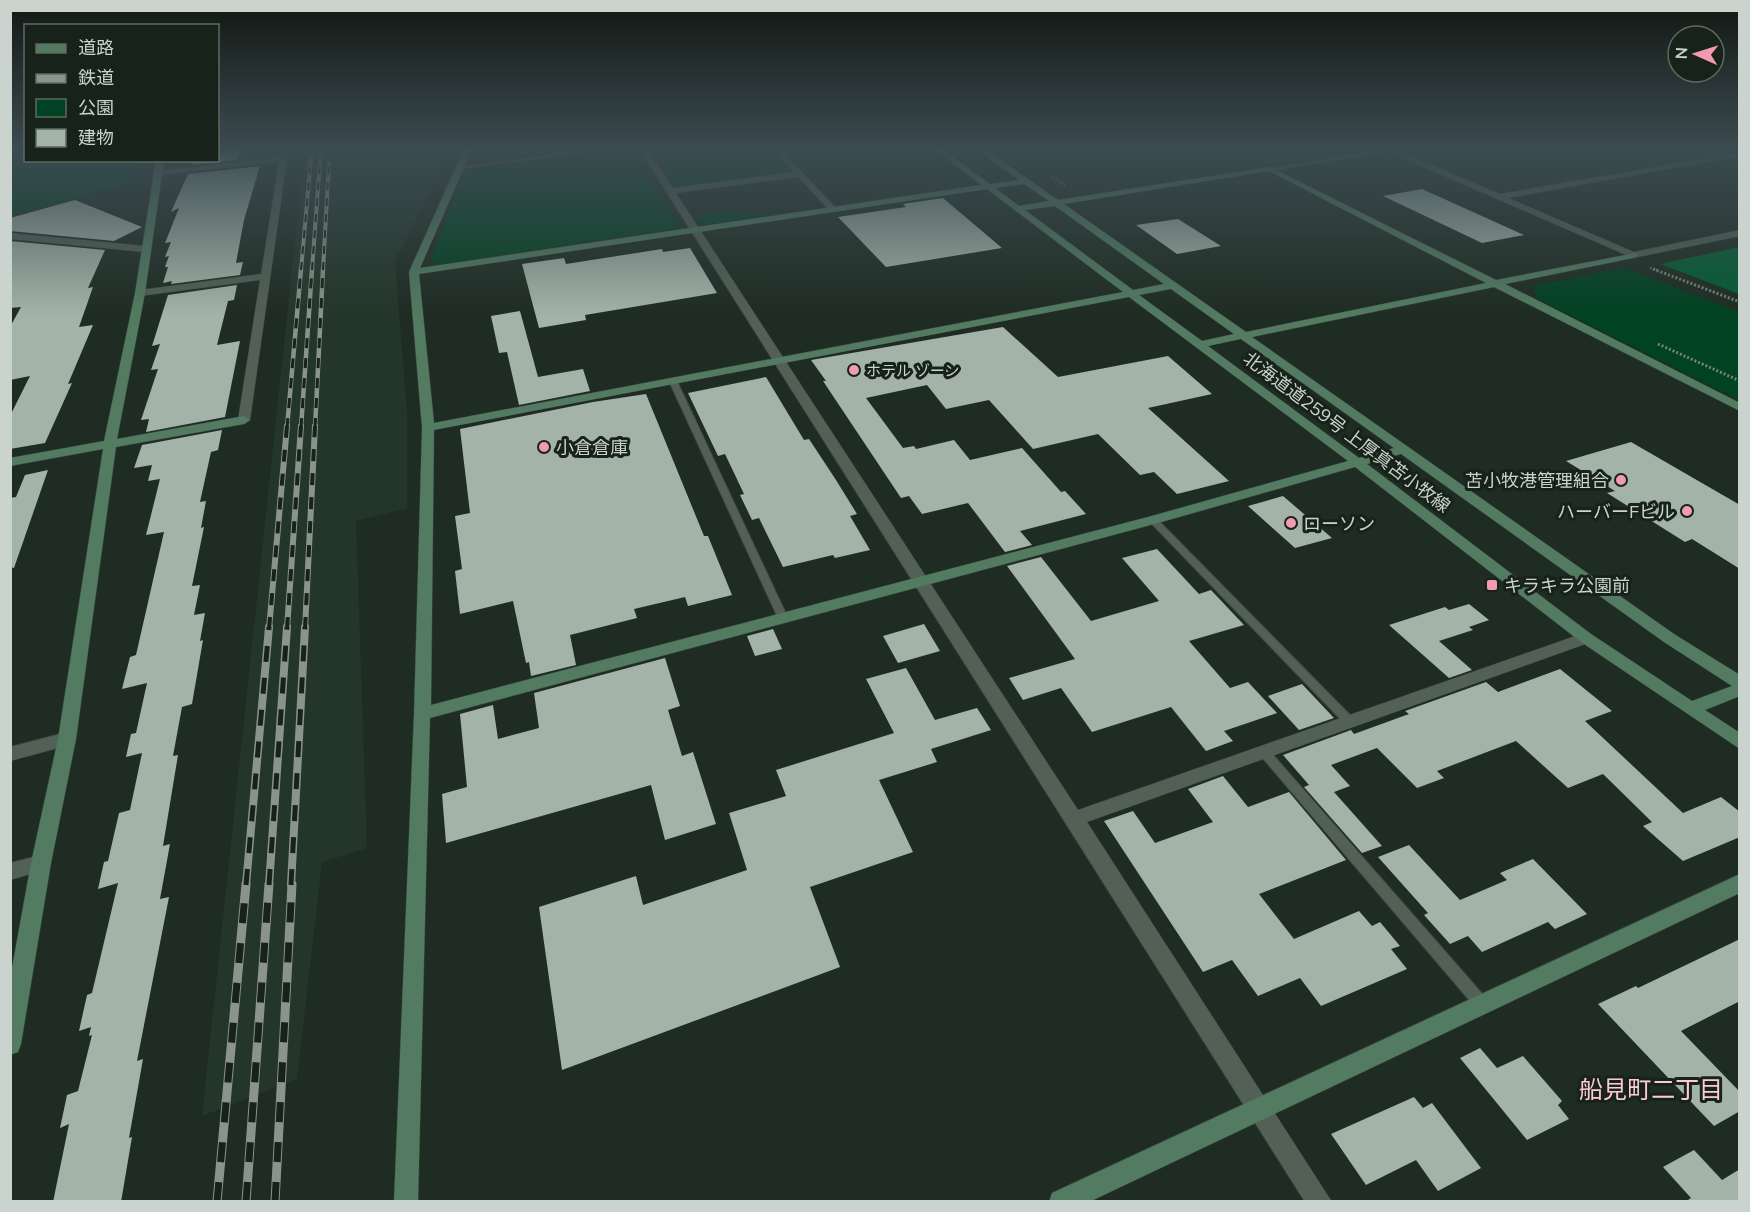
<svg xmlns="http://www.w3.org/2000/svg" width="1750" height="1212" font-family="Mulish,'Noto Sans JP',sans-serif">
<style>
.built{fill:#24362a}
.green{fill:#014222}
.water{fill:#035d33}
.building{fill:#a4b3a8}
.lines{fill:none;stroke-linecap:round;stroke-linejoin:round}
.lane-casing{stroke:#3b463f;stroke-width:2}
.street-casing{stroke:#3b463f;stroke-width:1}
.secondary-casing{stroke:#3b463f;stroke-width:1}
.path-far1{stroke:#77827b;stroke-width:2;stroke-dasharray:1.5 1.5;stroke-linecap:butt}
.path{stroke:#77827b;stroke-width:3;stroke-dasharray:2 2;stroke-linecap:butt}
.lane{fill:#526056;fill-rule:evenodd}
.street{fill:#526056;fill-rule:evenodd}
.secondary{fill:#527b61;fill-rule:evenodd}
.rail-far4-casing{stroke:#8a948d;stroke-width:4}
.rail-far3-casing{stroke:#8a948d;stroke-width:4.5}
.rail-far2-casing{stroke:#8a948d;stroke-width:6}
.rail-far1-casing{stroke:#8a948d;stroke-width:8}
.rail-casing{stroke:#8a948d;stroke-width:9}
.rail-far4{stroke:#16221a;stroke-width:2;stroke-dasharray:8;stroke-linecap:butt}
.rail-far3{stroke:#16221a;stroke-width:3;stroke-dasharray:10;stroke-linecap:butt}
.rail-far2{stroke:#16221a;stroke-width:4;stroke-dasharray:12;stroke-linecap:butt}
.rail-far1{stroke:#16221a;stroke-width:5;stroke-dasharray:16;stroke-linecap:butt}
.rail{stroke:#16221a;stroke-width:7;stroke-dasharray:20;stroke-linecap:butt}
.poi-dot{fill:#f29aae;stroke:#16221a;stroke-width:2}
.labels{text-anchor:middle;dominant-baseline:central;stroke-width:6;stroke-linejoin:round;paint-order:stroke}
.far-poi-label{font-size:15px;fill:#cbd3ce;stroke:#16221a;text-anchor:start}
.street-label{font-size:18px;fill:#cbd3ce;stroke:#16221a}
.poi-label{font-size:18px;fill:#cbd3ce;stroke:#16221a;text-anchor:start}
.near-neighbourhood-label{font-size:24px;fill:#fdcad4;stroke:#16221a}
</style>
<rect width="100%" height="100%" fill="#1f2c23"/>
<path class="built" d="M305 147 452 148 395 261 407 413V508L356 521 367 848 322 862 297 1079 202 1116Z"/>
<path class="green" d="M11 147H25L26 160 135 161 130 183 11 214Z
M479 147H601L486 161 474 158Z
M656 147H766L790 172 675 188 651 150Z
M622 150 632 151 678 224 676 228 444 264 435 263 431 258 464 173 470 169Z
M735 211 770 214 710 224H703L694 216Z
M1625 268 1739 312V400L1536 298 1534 286Z"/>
<path class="water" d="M1739 247V294L1660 264Z"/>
<path class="building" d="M218 147H242L237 160 192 165 194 160H218Z
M260 166 244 220 236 263 243 262 240 275 171 284 172 281 163 283 168 267H165L169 256 165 257 171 242 165 243 179 208 171 212 188 174Z
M1422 189 1524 235 1482 243 1383 196Z
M943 198 1002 248 886 267 838 217 906 207 903 204Z
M75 200 142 227 114 241 10 231V218Z
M1178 219 1221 246 1177 254 1136 225Z
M10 241 105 250 88 288 93 287 79 327 93 325 68 384 72 383 45 443 10 449V416L30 376 10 380V327L21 307 10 308Z
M690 248 717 293 585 315 586 320 539 328 522 264 564 258 566 264 662 249 663 252Z
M237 285 234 300 228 301 217 345 240 341 225 417 146 432 149 419 141 420 158 369 151 370 160 344 152 346 168 295Z
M520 311 538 377 583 369 590 391 519 405 507 352 499 353 491 316Z
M1003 327 1058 377 1168 356 1212 394 1148 408 1229 481 1177 494 1154 472 1140 475 1098 434 1033 449 989 400 946 409 927 385 866 398 903 448 914 446 916 449 954 440 970 460 1022 448 1061 492 1065 491 1086 514 1020 531 1032 545 1005 552 968 503 922 514 909 496 901 498 823 381H826L811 360Z
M766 377 804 440 809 439 836 480 857 514 850 516 870 550 835 558 833 555 783 567 759 518 752 520 740 495 744 494 725 454 718 456 688 393Z
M646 394 704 536H708L732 595 688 606 685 597 634 609 637 618 570 635 576 665 531 676 529 662 526 663 513 601 460 614 455 571 462 569 455 516 470 513 460 429 593 402Z
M222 430 218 450 211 452 200 502 206 501 201 528 204 527 192 586 200 585 194 615 205 613 200 641 203 640 192 704 182 707 173 756 178 755 163 846 170 844 160 899 169 897 137 1061 143 1059 129 1138 132 1137 121 1202H53L69 1124 60 1128 67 1095 78 1091 92 1035 89 1036 91 1027 79 1031 87 995 92 993 118 883 98 889 104 862 108 861 119 813 130 810 142 753 126 757 131 734 136 733 147 683 122 689 130 657 136 655 164 532 146 535 160 479 148 481 152 465 134 468 142 445Z
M1631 442 1740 505V569L1692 539 1685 542 1607 493 1615 491 1566 461Z
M48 470 14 568 10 567V498L16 497 25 475Z
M1283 496 1332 538 1295 548 1248 506Z
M1157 549 1199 594 1211 590 1244 625 1189 641 1230 688 1248 682 1277 713 1224 731 1233 741 1206 751 1171 707 1092 732 1061 688 1023 700 1009 678 1075 659 1007 566 1041 557 1091 621 1159 601 1122 558Z
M1469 604 1489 620 1469 627 1473 630 1439 641 1472 670 1449 678 1389 625 1445 607 1449 610Z
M924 624 940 651 898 663 883 636Z
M773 629 782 649 755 656 747 636Z
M665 658 680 706 668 710 682 756 693 752 716 824 665 840 651 785 446 843 442 794 467 787 460 714 493 705 498 739 539 728 534 693Z
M906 668 935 720 977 708 991 730 931 749 937 762 879 780 913 852 810 887 840 967 562 1070 539 907 636 876 643 905 747 870 729 813 786 796 776 770 894 733 866 679Z
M1560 669 1612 711 1585 721 1683 813 1721 797 1740 812V837L1683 861 1643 826 1652 822 1603 774 1568 788 1516 741 1437 771 1444 778 1417 788 1377 748 1331 765 1350 786 1334 792 1382 846 1362 853 1304 787 1309 785 1283 755 1351 730 1354 734 1409 714 1405 711 1486 682 1498 692Z
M1302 684 1334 718 1299 730 1268 696Z
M1223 776 1248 807 1289 792 1346 860 1259 894 1294 939 1359 911 1372 926 1380 922 1400 946 1391 949 1407 969 1321 1006 1300 978 1258 996 1232 960 1203 972 1104 821 1133 811 1155 843 1213 822 1188 789Z
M1409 845 1460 900 1507 880 1500 873 1533 859 1587 914 1555 929 1548 922 1482 952 1468 936 1450 944 1424 915 1428 913 1378 857Z
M1740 939V1001L1681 1031 1740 1092V1111L1714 1126 1598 1004 1636 986 1638 988Z
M1480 1048 1497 1068 1523 1056 1562 1101 1558 1105 1569 1119 1527 1140 1460 1058Z
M1414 1097 1423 1108 1432 1103 1481 1168 1438 1191 1416 1160 1366 1185 1331 1134Z
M1694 1150 1722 1180 1740 1169V1202H1685L1691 1198 1663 1167Z"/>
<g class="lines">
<defs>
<path id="lane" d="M670 379H676L677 381 788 618 787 621 783 622 778 618 669 381Z
M1153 517 1156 518 1354 719 1356 722 1354 725 1350 727 1346 725 1150 522 1148 520Z
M1264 747 1268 749 1486 998 1489 1003 1486 1008 1481 1010 1476 1008 1260 755 1258 752 1260 749Z"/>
<path id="street" d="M244 147H251L246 161 283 157 287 159 250 420 244 424 238 420 260 280 140 296 135 293 140 290 261 274 279 162 158 175 154 173 158 171 239 162Z
M610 147H629L460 169 456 167Z
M638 147H645L673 188 794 172 770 147H778L837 209 830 211 798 177 676 193 1078 810 1581 634H1591L1594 638 1591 642 1087 822 1332 1202H1305Z
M1413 147 1399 151 1500 194 1712 157 1685 147H1695L1721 155 1740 152V156L1508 198 1634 252 1740 230V236L1633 258 1389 152 1270 171 1266 169 1390 148Z
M10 233 145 246 150 249 145 252 10 239Z
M67 732 73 734 76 739 73 744 10 761V747Z
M41 855 48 857 51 863 48 869 10 880V863Z"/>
<path id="secondary" d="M465 147H473L420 268 981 185 932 147H939L990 184 1019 180 974 147H982L1058 200 1270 167 1496 280 1636 253 1638 255 1633 258 1505 284 1740 403V411L1494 287 1252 337 1674 634 1740 675V696L1705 710 1740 733V749L1581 642 1355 467 1158 523 430 718 418 1202H394L414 714 422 428 409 272ZM1269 171 1486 283 1246 332 1064 204ZM1024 184 1049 201 1019 206 995 188ZM987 189 1123 292 434 423 419 274ZM1055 206 1164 284 1133 290 1025 210ZM1171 289 1234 334 1202 341 1139 295ZM1129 297 1348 461 1148 517 431 705 434 430ZM1241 339 1394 448 1359 458 1208 346ZM1401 454 1664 642 1732 686 1692 701 1591 634 1367 464Z
M156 160H164L145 293 117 439 244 416 250 420 244 424 116 447 76 739 51 863 21 1044 18 1052 10 1055V979L31 863 58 739 103 449 10 466V458L104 441 135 293Z
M1740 874V893L1089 1202H1049L1052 1193Z"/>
</defs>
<use href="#lane" class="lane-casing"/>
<use href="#street" class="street-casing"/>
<use href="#secondary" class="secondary-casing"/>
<path class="path-far1" d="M913 147 920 152
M1051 176 1065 185
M1650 268 1657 270"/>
<path class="path" d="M1653 269 1740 302
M1658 344 1740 381"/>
<use href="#lane" class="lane"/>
<use href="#street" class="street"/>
<use href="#secondary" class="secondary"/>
<defs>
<path id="rail-far4" d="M301 270 312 147
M312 270 321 147
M323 270 329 162"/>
<path id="rail-far3" d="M287 428 301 269
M301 428 312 269
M315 428 323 269"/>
<path id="rail-far2" d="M269 629 287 426
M287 629 301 426
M305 629 315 426"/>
<path id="rail-far1" d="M246 885 269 627
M269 885 287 627
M291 885 305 627"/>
<path id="rail" d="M217 1202 246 884
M246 1202 269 884
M275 1202 292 884"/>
</defs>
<use href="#rail-far4" class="rail-far4-casing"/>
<use href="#rail-far3" class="rail-far3-casing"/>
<use href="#rail-far2" class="rail-far2-casing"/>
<use href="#rail-far1" class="rail-far1-casing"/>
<use href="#rail" class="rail-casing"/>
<use href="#rail-far4" class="rail-far4"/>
<use href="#rail-far3" class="rail-far3"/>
<use href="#rail-far2" class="rail-far2"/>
<use href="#rail-far1" class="rail-far1"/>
<use href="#rail" class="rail"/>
</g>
<linearGradient id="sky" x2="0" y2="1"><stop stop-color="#111813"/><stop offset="0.47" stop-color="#3c4b50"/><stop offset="1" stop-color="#3c4b50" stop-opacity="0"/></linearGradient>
<rect width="1750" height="316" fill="url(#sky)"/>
<g class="poi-dot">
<circle cx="854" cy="370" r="6"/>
<circle cx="544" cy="447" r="6"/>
<circle cx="1621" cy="480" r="6"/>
<circle cx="1687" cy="511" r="6"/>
<circle cx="1291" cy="523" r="6"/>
<rect x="1486" y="579" width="12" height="12" rx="3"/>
</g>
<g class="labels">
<g class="far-poi-label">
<text x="866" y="370">ホテル ゾーン</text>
</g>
<g class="street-label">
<text transform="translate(1347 432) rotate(37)">北海道道259号 上厚真苫小牧線</text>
</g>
<g class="poi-label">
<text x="556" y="447">小倉倉庫</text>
<text x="1609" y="480" text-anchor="end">苫小牧港管理組合</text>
<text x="1675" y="511" text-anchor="end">ハーバーFビル</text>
<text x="1303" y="523">ローソン</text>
<text x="1504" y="585">キラキラ公園前</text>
</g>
<g class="near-neighbourhood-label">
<text x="1651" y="1089">船見町二丁目</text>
</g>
</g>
<rect width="1750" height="1212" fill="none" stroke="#cbd3ce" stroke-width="24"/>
<rect x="24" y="24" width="195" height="138" fill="#16221a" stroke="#5e6962" stroke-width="1.5"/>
<rect x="36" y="44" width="30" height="9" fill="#527b61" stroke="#5e6962" stroke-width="1.5"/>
<text x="78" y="54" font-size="18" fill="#cbd3ce">道路</text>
<rect x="36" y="74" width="30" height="9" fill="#8a948d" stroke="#5e6962" stroke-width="1.5"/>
<text x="78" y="84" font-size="18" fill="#cbd3ce">鉄道</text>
<rect x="36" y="99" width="30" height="18" fill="#014222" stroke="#5e6962" stroke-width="1.5"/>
<text x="78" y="114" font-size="18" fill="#cbd3ce">公園</text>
<rect x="36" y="129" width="30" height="18" fill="#a4b3a8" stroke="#5e6962" stroke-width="1.5"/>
<text x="78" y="144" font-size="18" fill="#cbd3ce">建物</text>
<g transform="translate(1696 54) rotate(273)"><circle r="28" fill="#16221a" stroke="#5e6962" stroke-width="1.5"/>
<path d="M0-4.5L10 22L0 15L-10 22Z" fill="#f29aae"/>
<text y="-9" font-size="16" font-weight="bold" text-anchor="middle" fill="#cbd3ce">N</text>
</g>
</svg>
